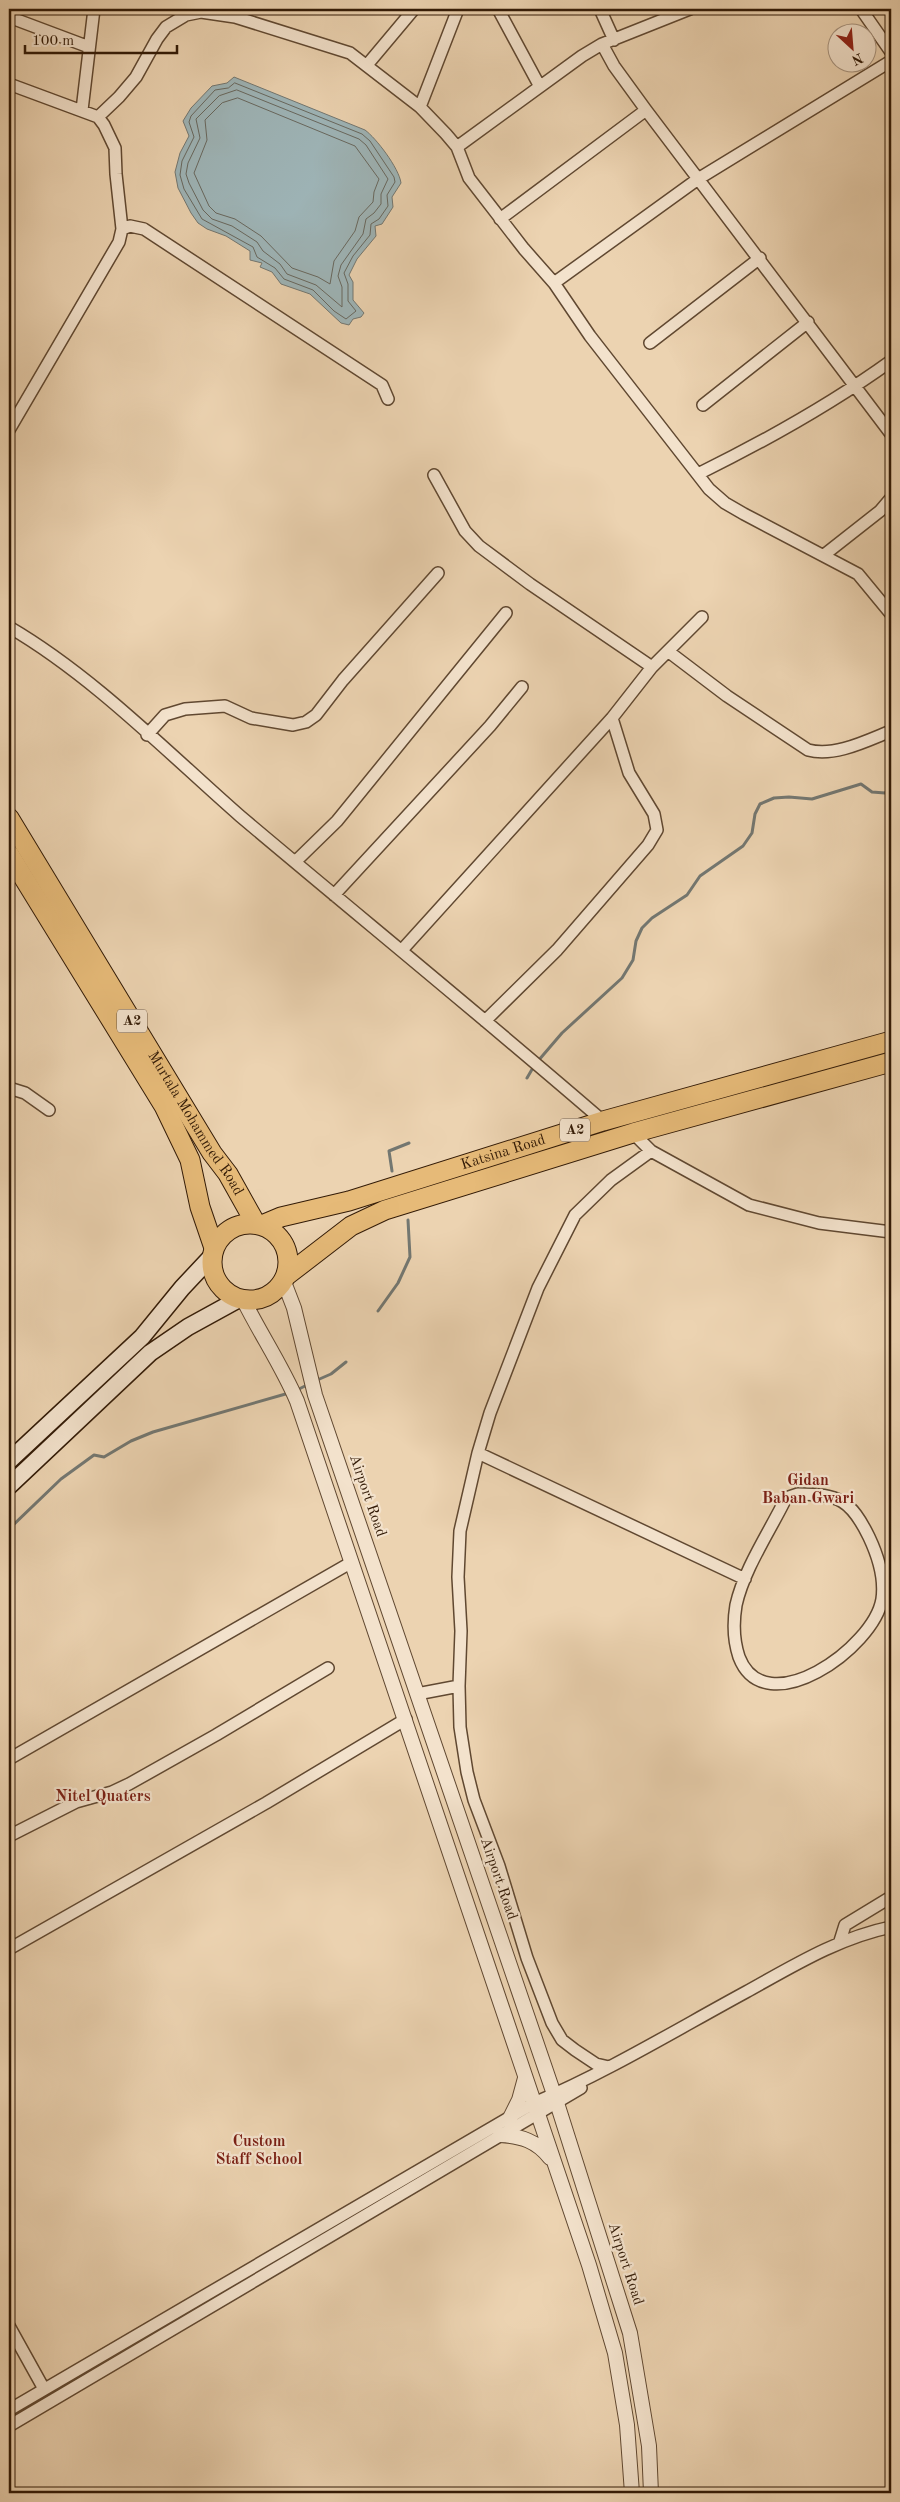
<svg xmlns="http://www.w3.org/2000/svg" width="900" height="2502" font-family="'Old Standard TT',serif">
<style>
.water{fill:#9eb5b8;stroke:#737771}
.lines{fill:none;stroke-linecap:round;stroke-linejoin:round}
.shore{stroke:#68685f;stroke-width:1}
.stream{stroke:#737771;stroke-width:3}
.minor-casing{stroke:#604831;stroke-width:14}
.tertiary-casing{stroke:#604831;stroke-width:16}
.secondary-casing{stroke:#321a06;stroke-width:19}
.trunk-casing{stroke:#321a06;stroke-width:21}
.minor{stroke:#f3e2cc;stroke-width:11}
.tertiary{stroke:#f3e2cc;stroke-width:14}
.secondary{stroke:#f3e2cc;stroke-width:16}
.trunk{stroke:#e6ba78;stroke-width:19}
.labels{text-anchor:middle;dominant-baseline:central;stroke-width:4.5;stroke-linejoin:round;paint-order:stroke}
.shield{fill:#f3e2cc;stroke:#6c5641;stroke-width:1}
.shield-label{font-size:14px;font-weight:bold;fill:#321a06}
.street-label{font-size:15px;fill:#321a06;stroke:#f3e2cc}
.neighbourhood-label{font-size:16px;font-weight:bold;fill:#7a1f14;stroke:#f3e2cc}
</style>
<rect width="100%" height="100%" fill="#ecd3b1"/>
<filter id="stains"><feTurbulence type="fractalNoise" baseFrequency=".004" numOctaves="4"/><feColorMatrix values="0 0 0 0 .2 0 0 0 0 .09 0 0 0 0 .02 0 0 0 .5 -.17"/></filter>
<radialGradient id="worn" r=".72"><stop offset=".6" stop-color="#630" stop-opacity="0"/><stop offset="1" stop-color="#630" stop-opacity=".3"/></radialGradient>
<path class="water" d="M234 77 365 130C376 138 399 168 401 183L392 197 393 207 382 224 375 226 376 236 357 259 349 275 353 282V300L364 313 361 317 353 319 349 325 341 323 310 294 281 284 272 272 260 267 262 263 250 260V251L226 236 207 229 198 223 191 213 178 188 175 172 180 153 189 136 183 121 191 108 212 86 227 83Z"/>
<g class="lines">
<path class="shore" d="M235 83 362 134 370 141 394 177 395 182 387 195 388 206 379 219 371 224 370 235 353 256 344 273 348 284V301L356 311 346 319 334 311 313 290 284 279 275 268 257 257 253 247 202 219 184 189 180 175 182 161 194 137 189 122 191 116 215 90 228 88Z
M237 90 359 139 366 145 388 179 381 194V204L374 213 366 219 363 234 341 265 338 276 342 287V307L316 285 287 274 280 264 263 251 257 242 232 226 212 219 203 210 189 183 186 174 188 163 200 138 196 119 219 96Z
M238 98 355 146 379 179 374 192 373 202 359 217 355 231 334 261 330 284 318 277 292 268 261 236 235 219 216 213 209 206 194 173 207 140 205 120 222 103Z"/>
<path class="stream" d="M538 1061 562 1033 622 978 633 960 636 941 642 928 652 918 687 895 700 876 743 846 752 833 755 814 760 804 774 798 789 797 812 799 861 784 872 792 885 793 891 788
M527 1078 534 1066
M392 1171 389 1151 409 1143
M378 1311 398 1283 410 1257 408 1220
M315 1381 331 1374 346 1362
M297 1390 309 1384
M9 1529 61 1479 94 1455 104 1457 131 1441 153 1432 289 1393"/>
<defs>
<path id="minor" d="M498 9 539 85
M600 9 614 40
M861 9 891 52
M9 17 89 47
M602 44 614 66 646 110 891 434
M367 65 414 9
M9 84 98 117 104 125 115 148 116 174 122 229 119 242 9 430
M420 107 458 9
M82 110 94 9
M98 117 119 97 136 77 157 39 166 27 186 15 201 12 235 17 350 53 420 107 446 134 457 147 469 178 524 249 554 283 590 336 709 489 725 503 744 514 858 574 891 614
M457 147 582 56 602 44 690 9
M500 219 646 110
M122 229 130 226 144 229 382 385 388 399
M554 283 698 179 891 61
M650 343 760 258
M703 405 808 322
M698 474C765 441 830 405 891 361
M434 475 465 531 479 546 530 584 652 667
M824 555 880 511 891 498
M9 627C93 676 167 752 240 816 361 918 484 1018 603 1121
M669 652 727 696 808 750C835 757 866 741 891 731
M147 735 165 715 185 709 225 706 251 718 293 725 306 722 316 715 343 680 438 573
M295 862 337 821 506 613
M334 895 490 726 522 687
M402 950 612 718 652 667 702 617
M485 1021 557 950 648 845 657 830 654 814 629 773 612 718
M9 1088 25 1093 49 1110
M633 1133 651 1151 749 1205 819 1223 891 1232
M478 1453 745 1579
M798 1494C839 1494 851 1500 869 1537 878 1556 885 1578 882 1599 874 1648 765 1725 739 1657 733 1639 733 1623 736 1605 744 1569 770 1531 786 1498Z
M417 1694 459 1686
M9 1759 352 1562
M9 1836 76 1802 112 1792 129 1784 216 1735 328 1668
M840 1941 845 1925 891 1897
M9 1949 266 1803 406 1719
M609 2067 596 2064 575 2050 562 2040 552 2023 527 1958 499 1866 474 1800 467 1772 460 1727 459 1686 461 1631 458 1577 460 1531 478 1453 490 1413 538 1288 575 1215 611 1180 651 1151
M9 2326 44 2389
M9 2410 534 2103C607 2072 676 2030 746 1992 793 1966 838 1938 891 1927
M9 2426 581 2088"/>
<path id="tertiary" d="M284 1282 294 1308 315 1395 557 2103 630 2333 649 2446 651 2493
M244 1301C261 1335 282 1366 297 1401L589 2265 615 2353 627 2425 632 2493
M510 2118 519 2100 525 2078
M500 2135C521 2136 537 2141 550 2158"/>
<path id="secondary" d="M9 1461 142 1337 182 1288 212 1256
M9 1486 150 1353 188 1327 239 1299"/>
<g id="trunk">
<path id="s1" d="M9 818 212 1153 228 1174 256 1224"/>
<path d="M9 854 164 1106 190 1160 200 1207 214 1248"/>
<circle cx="250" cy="1262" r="38"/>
<path id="s2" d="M262 1225 281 1217 349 1201 603 1121 891 1041"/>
<path d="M286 1276 351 1226 385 1210 633 1133 891 1062"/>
</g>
</defs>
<use href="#minor" class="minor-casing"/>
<use href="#tertiary" class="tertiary-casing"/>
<use href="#secondary" class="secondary-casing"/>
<use href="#trunk" class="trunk-casing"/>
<use href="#minor" class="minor"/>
<use href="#tertiary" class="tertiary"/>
<use href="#secondary" class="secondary"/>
<use href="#trunk" class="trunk"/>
</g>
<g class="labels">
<g class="shield">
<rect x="117" y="1009.5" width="30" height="23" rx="4"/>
<rect x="560" y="1118.5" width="30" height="23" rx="4"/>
</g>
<g class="shield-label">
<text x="132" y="1021">A2</text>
<text x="575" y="1130">A2</text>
</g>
<g class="street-label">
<text stroke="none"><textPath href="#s1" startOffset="358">Murtala Mohammed Road</textPath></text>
<text stroke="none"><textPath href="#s2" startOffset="252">Katsina Road</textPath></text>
<text transform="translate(367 1496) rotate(71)">Airport Road</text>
<text transform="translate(498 1879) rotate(71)">Airport Road</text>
<text transform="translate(625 2264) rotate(72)">Airport Road</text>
</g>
<g class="neighbourhood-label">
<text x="808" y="1481">Gidan<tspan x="808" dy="18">Baban Gwari</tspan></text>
<text x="103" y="1797">Nitel Quaters</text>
<text x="259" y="2142">Custom<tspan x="259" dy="18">Staff School</tspan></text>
</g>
</g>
<rect width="900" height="2502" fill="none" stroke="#ecd3b1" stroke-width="30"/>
<rect x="10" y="10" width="880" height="2482" fill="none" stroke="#321a06" stroke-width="2.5"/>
<rect x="15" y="15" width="870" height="2472" fill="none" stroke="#321a06"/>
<g transform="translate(852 48) rotate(154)"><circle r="24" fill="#f3e2cc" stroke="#a6927d"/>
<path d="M0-4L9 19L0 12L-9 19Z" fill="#8f2418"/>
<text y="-8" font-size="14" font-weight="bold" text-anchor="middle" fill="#321a06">N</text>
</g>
<path d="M25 45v8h152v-8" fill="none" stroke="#321a06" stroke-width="2.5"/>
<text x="32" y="45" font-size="15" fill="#321a06" stroke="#f3e2cc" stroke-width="4" paint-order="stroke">100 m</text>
<rect width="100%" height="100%" filter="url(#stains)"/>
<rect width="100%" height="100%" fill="url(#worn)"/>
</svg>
